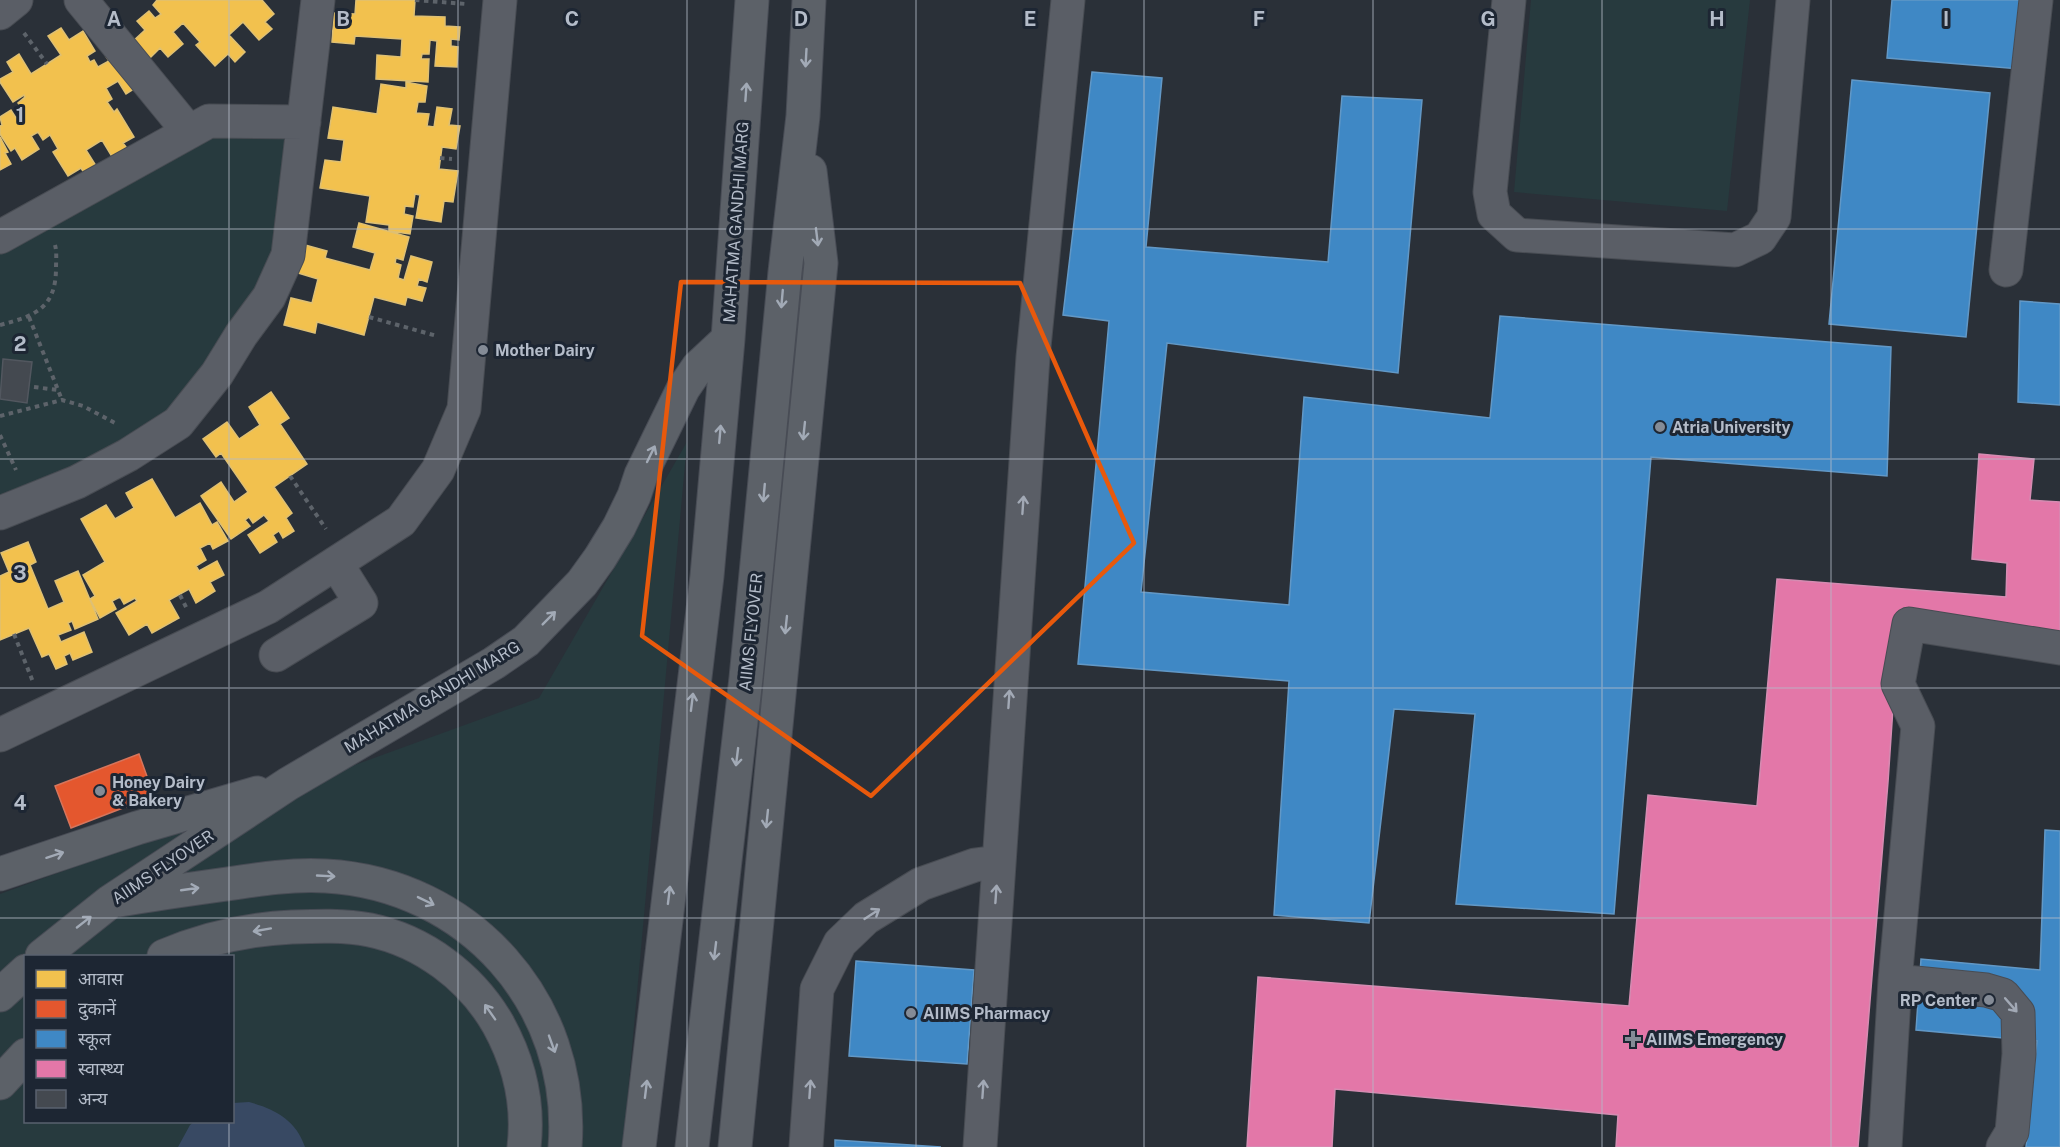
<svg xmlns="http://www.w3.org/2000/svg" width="2060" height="1147" font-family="'Public Sans','Noto Sans Devanagari',sans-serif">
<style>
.green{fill:#273a3e;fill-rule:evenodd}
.water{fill:#384963}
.homes{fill:#f2c14e;stroke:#dfc073;stroke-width:1.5}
.shops{fill:#e4572e;stroke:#d6755c;stroke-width:1.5}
.schools{fill:#3f88c5;stroke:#6298c6;stroke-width:1.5}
.health{fill:#e377a8;stroke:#d58cb2;stroke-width:1.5}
.building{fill:#444950;stroke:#52575f;stroke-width:1.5}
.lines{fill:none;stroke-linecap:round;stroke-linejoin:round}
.minor-casing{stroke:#484c53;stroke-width:35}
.major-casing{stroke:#484c55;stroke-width:35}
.path{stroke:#5d636a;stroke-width:4;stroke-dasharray:4.5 4.5;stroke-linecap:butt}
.minor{stroke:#5a5e66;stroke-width:33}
.major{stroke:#5c6168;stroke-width:33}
.oneway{stroke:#a2aab6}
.oneway2{stroke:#a2a9b5}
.marked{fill:none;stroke:#e8590c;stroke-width:4.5;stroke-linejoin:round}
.grid{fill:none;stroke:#b4bcc9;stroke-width:1.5;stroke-opacity:0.55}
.poi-dot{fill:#848b96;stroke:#1d2633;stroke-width:2}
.labels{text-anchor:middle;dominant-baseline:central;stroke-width:6;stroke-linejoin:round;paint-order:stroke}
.street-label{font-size:16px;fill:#b4bcc9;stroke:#1d2633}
.poi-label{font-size:16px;font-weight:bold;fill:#b4bcc9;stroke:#1d2633;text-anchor:start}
.grid-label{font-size:20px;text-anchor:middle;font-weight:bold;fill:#b4bcc9;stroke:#1d2633;stroke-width:6;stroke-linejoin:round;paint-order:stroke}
</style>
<rect width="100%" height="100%" fill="#2a3038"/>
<path class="green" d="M1531 0H1750L1727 211 1514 192Z
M214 133 287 134 274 251 254 290 171 414 135 438 0 501V253Z
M687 442 623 1147H0V894L539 698ZM26 956H232V1122H26Z"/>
<path class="water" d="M249 1102C275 1109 296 1120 305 1147H178L190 1125 194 1122H232L233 1103Z"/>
<path class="homes" d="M157 0H262L274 14 265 22 272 29 259 40 243 22 229 35 245 52 235 62 228 54 215 66 196 45 200 42 183 23 173 32 183 44 168 57 160 48 147 61 131 43 145 30 137 21 149 11 155 18 161 14 153 5Z
M356 0H415L414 16 445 17V26L460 27 459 40 451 39V46L458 47 457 67 435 66 437 41 430 40 429 54H422L421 59H429L428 82 376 79 377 55 401 57 402 39 355 36 354 44 332 42 334 13 355 14Z
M61 28 69 40 83 31 95 51 87 56 90 62 94 60 98 67 109 61 105 55 113 50 143 83 126 94 118 81 106 88 112 99 107 102 114 112 117 109 134 137 123 143 129 151 114 160 102 140 86 150 98 169 86 176 81 168 68 176 53 152 58 149 50 135 43 140 38 132 31 136 39 149 22 160 15 148 11 151 0 134V126L2 125 0 117 11 110 16 118 24 113 18 103 25 97 24 95 13 102 0 82V79L13 72 7 62 19 54 31 74 47 64 61 55 48 36Z
M406 82 427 86 425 102H418L416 113 429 114 427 126 434 127 437 107 452 109 449 125 460 126 456 149 442 147 439 169 458 171 453 202 444 201 441 222 416 218 420 195 415 194 413 207 405 206 404 214 413 216 410 234 389 231V225L366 222 370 196 320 188 325 160 341 162 344 140 328 138 333 107 377 114 381 84 406 88Z
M0 137 8 152 5 153 11 164 0 170Z
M359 223 409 237 403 260 396 258 395 263 401 265 398 278 404 280 411 256 432 262 427 282 419 279 417 286 426 288 422 301 407 297 405 305 374 297 364 335 317 322 315 333 284 325 291 298 312 303 318 279 298 273 305 245 327 251 325 258 370 270 375 253 353 247Z
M271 392 289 418 280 424 307 464 274 487 292 513 286 518 294 531 283 538 279 531 273 535 277 542 260 553 248 535 269 521 264 515 253 523 249 517 245 520 250 526 231 539 201 496 221 482 234 502 248 492 221 453 216 457 203 439 227 422 239 439 260 425 249 407Z
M152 479 175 518 200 503 212 525 217 522 228 541 213 549 210 543 200 548 206 560 196 566 199 571 217 561 224 575 210 582 215 591 196 603 189 589 169 600 179 618 152 633 147 624 129 635 116 613 137 601 135 598 124 604 120 597 112 601 116 609 100 618 90 599 95 596 83 575 105 562 81 519 106 505 115 519 134 508 126 493Z
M28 542 36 562 30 565 48 609 64 602 55 581 78 571 98 619 75 629 72 621 68 623 71 630 58 635 61 642 84 632 92 652 73 660 70 653 64 656 67 664 56 669 49 654 42 657 29 628 0 640V576L9 572 1 553Z"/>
<path class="shops" d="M139 754 154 796 71 828 55 786Z"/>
<path class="schools" d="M1892 0H2026L2020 69 1887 58Z
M1092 72 1162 78 1146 247 1328 262 1342 96 1422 100 1398 373 1167 343 1141 592 1289 605 1304 397 1490 418 1500 316 1891 347 1887 476 1651 457 1614 914 1456 904 1475 714 1394 709 1369 923 1274 915 1289 681 1078 664 1109 321 1063 315Z
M1852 80 1990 93 1966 337 1829 324Z
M2020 301 2060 304V405L2018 402Z
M2045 830 2060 831V1147H2026L2037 1041 1916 1030 1921 959 2040 970Z
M856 961 974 970 967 1064 849 1056Z
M835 1140 941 1147H835Z"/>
<path class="health" d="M1979 454 2034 459 2030 500 2060 502V634L1899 618 1888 782 1858 1147H1616L1618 1115 1335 1089 1332 1147H1247L1258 977 1629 1006 1648 795 1757 806 1777 579 2006 597 2007 563 1972 559Z"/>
<path class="building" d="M3 359 32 362 27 403 0 399Z"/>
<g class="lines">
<defs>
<path id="minor" d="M81 0 189 132
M1509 0 1490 192 1494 214 1517 235 1735 250 1760 238 1774 217 1793 0
M0 13 16 0
M0 237 209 121 304 122
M2006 270 2036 0
M0 513 77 482 128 455 178 423 217 374 241 335 269 297 288 255 318 0
M276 655 361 603 336 563
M0 735 268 607 401 521 438 470 464 409 500 0
M1895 981 1986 990 2003 995 2018 1013 2019 1054 2012 1132 2003 1147
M806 1147 817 989 840 943 866 918 921 884 975 865 998 862
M980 1147 1033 357 1068 0
M1885 1147 1895 981 1918 726 1898 684 1909 624 2060 648"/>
<path id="major" d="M0 874 137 828 257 793
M119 900C155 894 191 889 227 884 260 879 293 874 326 876 469 884 576 1003 565 1147
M42 956 111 901 288 784 494 663 526 641 582 583 600 558 619 527 634 496 641 475 683 389 698 367 728 339
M164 956C204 939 249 929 292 927 318 926 344 925 370 930 423 941 471 977 498 1024 519 1062 529 1104 524 1147
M0 995 26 971
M0 1083 26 1055
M639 1147 707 576 728 339 752 0
M692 1147 746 678 785 272 803 116 809 0
M735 1147 821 263 810 171"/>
</defs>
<use href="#minor" class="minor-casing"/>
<use href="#major" class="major-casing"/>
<path class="path" d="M415 0 466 4
M24 33 47 64
M440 158 452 159
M29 317 62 400
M369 317 437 336
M0 325C34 316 56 309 56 268 56 260 57 252 55 245
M34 387 58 390
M0 416 62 400 83 406 115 423
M0 435 16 470
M290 476 326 529
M180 595 187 609
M14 634 33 682"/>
<use href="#minor" class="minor"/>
<use href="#major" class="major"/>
</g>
<defs><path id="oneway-shaft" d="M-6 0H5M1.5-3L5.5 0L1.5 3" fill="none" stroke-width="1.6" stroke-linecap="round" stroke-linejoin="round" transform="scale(1.5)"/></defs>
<g class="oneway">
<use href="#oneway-shaft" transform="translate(806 58) rotate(93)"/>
<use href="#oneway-shaft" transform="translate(746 92) rotate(-86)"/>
<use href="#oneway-shaft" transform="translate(817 237) rotate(83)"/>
<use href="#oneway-shaft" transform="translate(782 299) rotate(95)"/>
<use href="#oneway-shaft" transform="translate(804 431) rotate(96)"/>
<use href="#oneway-shaft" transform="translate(720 434) rotate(-85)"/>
<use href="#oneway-shaft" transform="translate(651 454) rotate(-64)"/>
<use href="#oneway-shaft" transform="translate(764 493) rotate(95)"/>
<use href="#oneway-shaft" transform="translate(549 618) rotate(-45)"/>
<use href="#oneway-shaft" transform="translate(786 625) rotate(96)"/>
<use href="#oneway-shaft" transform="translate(692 702) rotate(-83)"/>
<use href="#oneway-shaft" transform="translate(737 757) rotate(97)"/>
<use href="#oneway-shaft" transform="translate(767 819) rotate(96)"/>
<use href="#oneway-shaft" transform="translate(55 855) rotate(-18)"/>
<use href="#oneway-shaft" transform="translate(326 876) rotate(3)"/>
<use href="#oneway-shaft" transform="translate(190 889) rotate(-8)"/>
<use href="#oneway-shaft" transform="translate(669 895) rotate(-83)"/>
<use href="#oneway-shaft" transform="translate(426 901) rotate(26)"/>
<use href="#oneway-shaft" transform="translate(84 922) rotate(-38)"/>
<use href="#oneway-shaft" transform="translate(262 930) rotate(170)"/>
<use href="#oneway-shaft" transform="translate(715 951) rotate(97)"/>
<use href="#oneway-shaft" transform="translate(490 1012) rotate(-125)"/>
<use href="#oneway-shaft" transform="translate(552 1044) rotate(70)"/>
<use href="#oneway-shaft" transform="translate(646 1089) rotate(-83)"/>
</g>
<g class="oneway2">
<use href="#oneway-shaft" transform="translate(1023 505) rotate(-86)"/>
<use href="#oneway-shaft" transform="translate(1009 699) rotate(-86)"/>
<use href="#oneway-shaft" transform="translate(996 894) rotate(-86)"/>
<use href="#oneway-shaft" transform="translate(872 914) rotate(-33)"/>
<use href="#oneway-shaft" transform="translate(2011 1005) rotate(49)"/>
<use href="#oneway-shaft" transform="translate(810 1089) rotate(-86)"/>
<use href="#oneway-shaft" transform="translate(983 1089) rotate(-86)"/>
</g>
<path class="marked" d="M681 282 1020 283 1134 543 871 796 642 636Z"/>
<path class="grid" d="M229 0V956M458 0V1147M687 0V1147M916 0V1147M1144 0V1147M1373 0V1147M1602 0V1147M1831 0V1147M0 229H2060M0 459H2060M0 688H2060M0 918H2060M229 1122V1147"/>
<g class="poi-dot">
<circle cx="483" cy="350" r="6"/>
<circle cx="1660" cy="427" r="6"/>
<circle cx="100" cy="791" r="6"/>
<circle cx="1989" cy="1000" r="6"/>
<circle cx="911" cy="1013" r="6"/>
<path d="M1630 1030h6v6h6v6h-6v6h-6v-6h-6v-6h6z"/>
</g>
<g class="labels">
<g class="street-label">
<text transform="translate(736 222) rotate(-86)">MAHATMA GANDHI MARG</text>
<text transform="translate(751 632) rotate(-84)">AIIMS FLYOVER</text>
<text transform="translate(432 697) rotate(-31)">MAHATMA GANDHI MARG</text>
<text transform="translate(163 867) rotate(-34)">AIIMS FLYOVER</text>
</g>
<g class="poi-label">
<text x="495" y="350">Mother Dairy</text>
<text x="1672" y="427">Atria University</text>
<text x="112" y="782">Honey Dairy<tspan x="112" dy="18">&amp; Bakery</tspan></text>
<text x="1977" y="1000" text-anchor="end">RP Center</text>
<text x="923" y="1013">AIIMS Pharmacy</text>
<text x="1646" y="1039">AIIMS Emergency</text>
</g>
</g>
<g class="grid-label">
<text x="114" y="26">A</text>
<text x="343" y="26">B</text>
<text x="572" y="26">C</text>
<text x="801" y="26">D</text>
<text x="1030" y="26">E</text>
<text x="1259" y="26">F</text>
<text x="1488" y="26">G</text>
<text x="1717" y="26">H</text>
<text x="1946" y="26">I</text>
<text x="20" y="122">1</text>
<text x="20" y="351">2</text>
<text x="20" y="580">3</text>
<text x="20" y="810">4</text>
</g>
<rect x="24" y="955" width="210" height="168" fill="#1d2633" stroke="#59626f" stroke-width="1.5"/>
<rect x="36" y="970" width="30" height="18" fill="#f2c14e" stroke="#59626f" stroke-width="1.5"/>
<text x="78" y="985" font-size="18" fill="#b4bcc9">आवास</text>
<rect x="36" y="1000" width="30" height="18" fill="#e4572e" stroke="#59626f" stroke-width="1.5"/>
<text x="78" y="1015" font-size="18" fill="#b4bcc9">दुकानें</text>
<rect x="36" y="1030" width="30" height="18" fill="#3f88c5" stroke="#59626f" stroke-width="1.5"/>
<text x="78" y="1045" font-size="18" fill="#b4bcc9">स्कूल</text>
<rect x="36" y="1060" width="30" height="18" fill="#e377a8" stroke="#59626f" stroke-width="1.5"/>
<text x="78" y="1075" font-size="18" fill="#b4bcc9">स्वास्थ्य</text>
<rect x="36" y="1090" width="30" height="18" fill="#444950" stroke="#59626f" stroke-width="1.5"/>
<text x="78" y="1105" font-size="18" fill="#b4bcc9">अन्य</text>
</svg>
